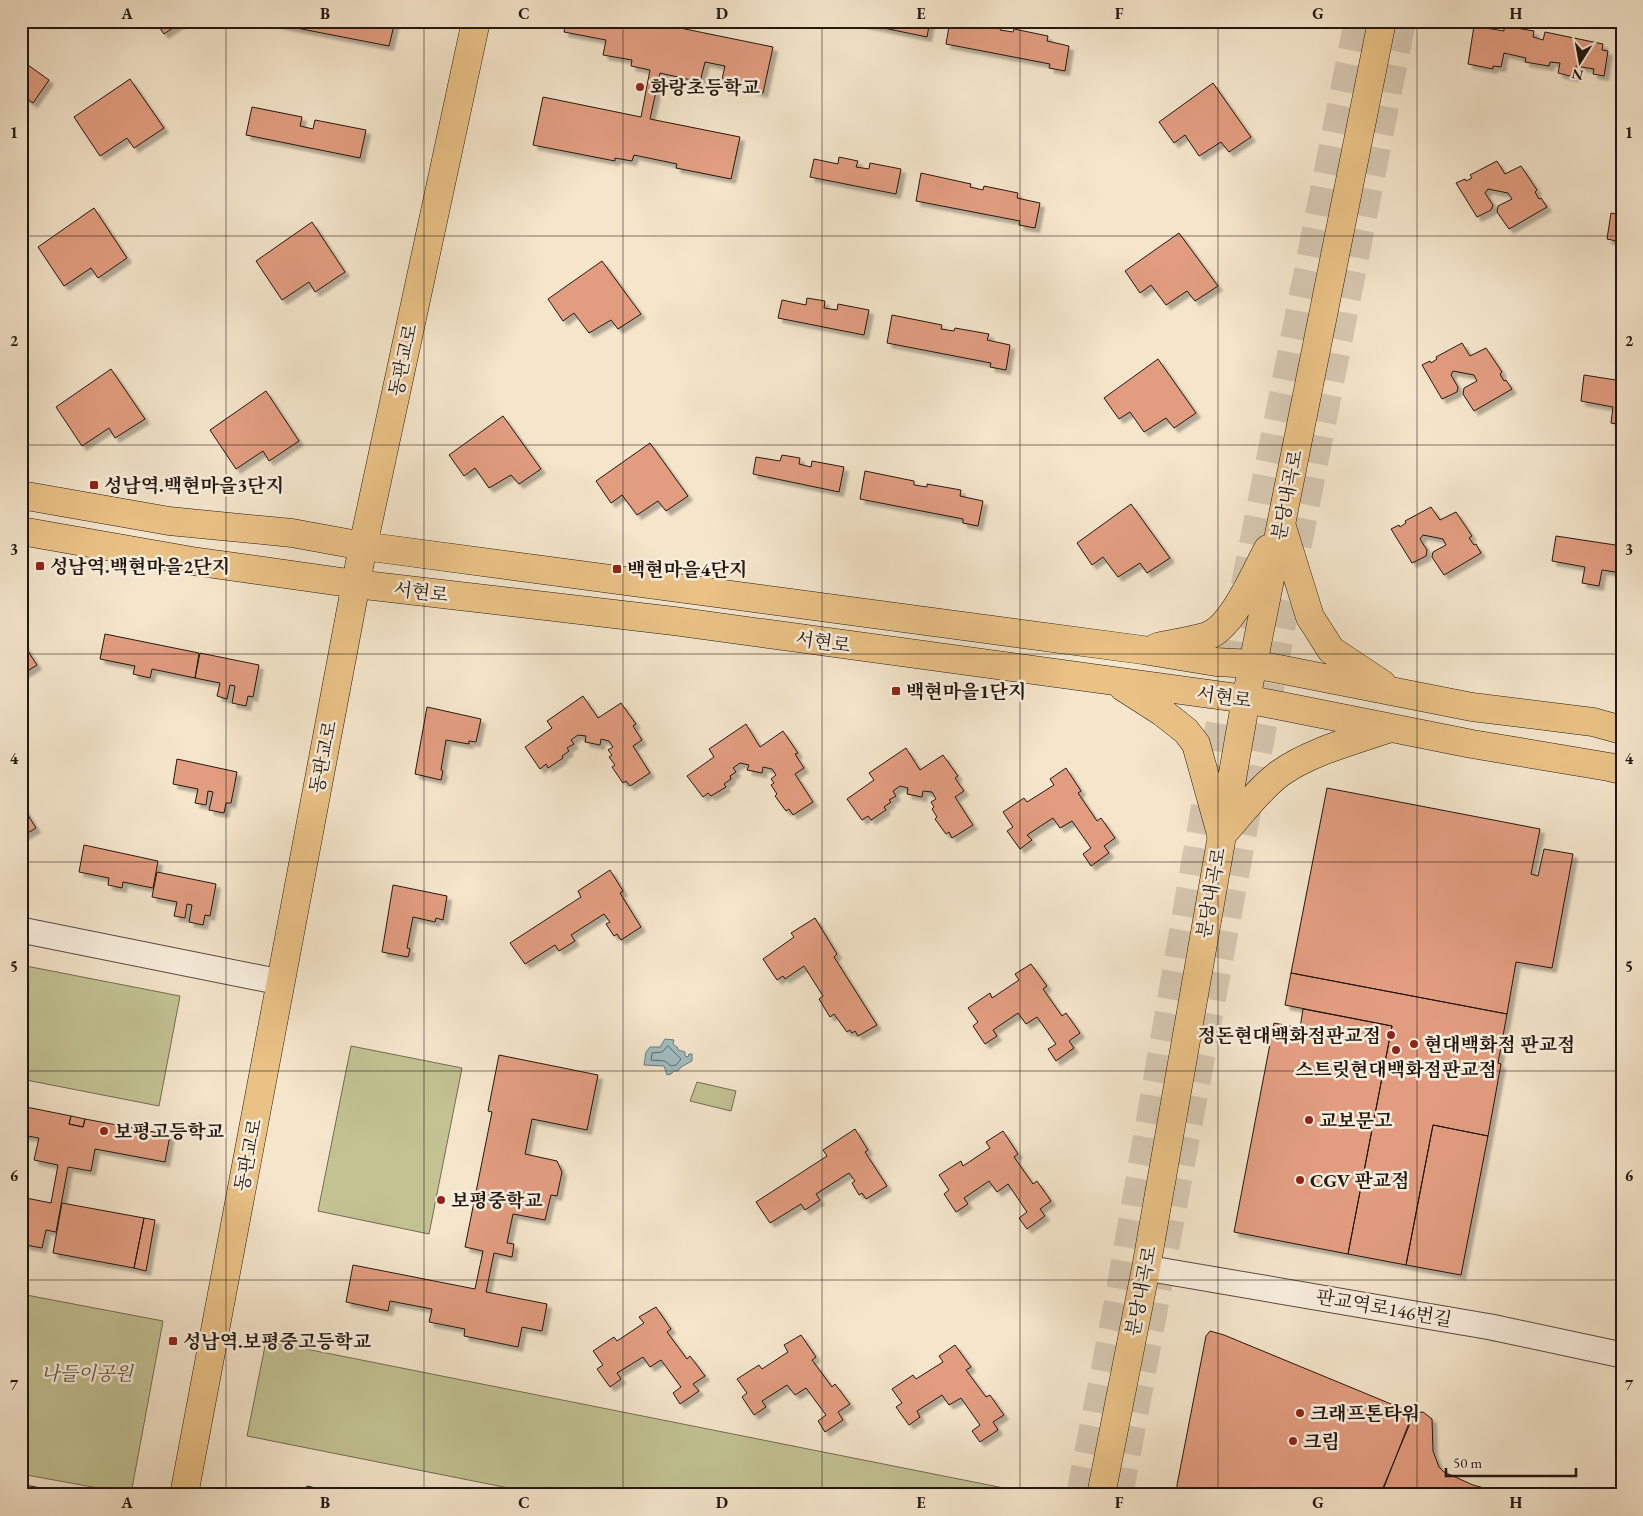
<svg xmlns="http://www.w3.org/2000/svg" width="1643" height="1516" font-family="'EB Garamond','Noto Serif KR',serif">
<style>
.green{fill:#c2c293;stroke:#726d52}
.water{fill:#a0bdc1;stroke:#6e7b7a}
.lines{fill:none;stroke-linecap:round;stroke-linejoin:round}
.shore{stroke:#626a68;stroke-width:1}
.building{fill:#e29d80;stroke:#231810;filter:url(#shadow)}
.highway-tunnel{stroke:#d5c6af;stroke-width:28;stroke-dasharray:28 14;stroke-linecap:butt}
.minor-casing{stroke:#574b3f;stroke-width:27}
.major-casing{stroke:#231810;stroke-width:29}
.minor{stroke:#f8eedd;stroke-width:25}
.major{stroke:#eac286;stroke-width:28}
.grid{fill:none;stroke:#231810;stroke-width:1;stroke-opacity:0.55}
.poi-dot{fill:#8f2418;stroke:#f8eedd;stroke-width:2}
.labels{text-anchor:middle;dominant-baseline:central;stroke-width:5;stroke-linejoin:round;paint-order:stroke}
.poi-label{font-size:19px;font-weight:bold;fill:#231810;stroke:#f8eedd;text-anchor:start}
.street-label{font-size:19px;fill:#231810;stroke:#f8eedd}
.park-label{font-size:19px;font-style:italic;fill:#5b543e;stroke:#f8eedd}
.neatline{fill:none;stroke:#231810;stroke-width:2}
.grid-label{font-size:16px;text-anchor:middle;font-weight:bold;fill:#231810}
</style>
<defs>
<filter id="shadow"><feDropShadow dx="4.5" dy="4.5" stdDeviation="1" flood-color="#0004"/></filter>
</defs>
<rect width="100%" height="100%" fill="#f4e5cb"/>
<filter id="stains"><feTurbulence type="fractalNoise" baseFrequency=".004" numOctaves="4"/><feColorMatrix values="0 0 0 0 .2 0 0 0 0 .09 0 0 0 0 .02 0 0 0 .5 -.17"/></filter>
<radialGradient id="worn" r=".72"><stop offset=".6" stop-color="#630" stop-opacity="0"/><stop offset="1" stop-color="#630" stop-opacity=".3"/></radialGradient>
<path class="green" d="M21 965 180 996 159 1106 21 1079Z
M351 1046 462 1068 429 1234 318 1211Z
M697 1082 736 1091 731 1111 690 1101Z
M21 1294 163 1321 131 1494 21 1474Z
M266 1341 1039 1495H544L247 1436Z"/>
<path class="water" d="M665 1039 674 1040 673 1044 678 1048V1050L685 1052V1056L688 1057 689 1054H692V1061L681 1067 678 1071H674L671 1074 667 1075 664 1066 644 1065 646 1052 650 1047H660Z"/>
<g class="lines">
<path class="shore" d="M668 1046 681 1059 676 1065 671 1066 665 1061 651 1060 652 1053 662 1052Z"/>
</g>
<path class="building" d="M155 21H183L164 34Z
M276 21H395L389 46 276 24Z
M566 21H646L773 47 763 93 751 90 752 85 722 79 725 66 705 62 700 82 660 73 650 119 740 137 731 179 676 168 677 164 634 155 632 161 615 158V161L533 145 543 97 641 117 650 70 631 66 632 60 603 55 606 40 564 32Z
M850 21H930L927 37Z
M950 21H975L1001 27 1000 30 1013 32 1014 29 1048 36 1047 41 1069 46 1065 71 1049 68 1050 64 946 44Z
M1474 26 1504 31V26L1534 31 1533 37 1543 40 1545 32 1603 44 1602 50 1608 51 1604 76 1593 74 1594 69 1576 66 1574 77 1558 73 1560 63 1550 62 1549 66 1525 62 1526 58 1504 53 1501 67 1493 66V69L1468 64Z
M21 60 49 80 33 103 21 95Z
M130 79 164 128 134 148 127 138 100 156 74 117Z
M1213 83 1251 137 1229 152 1221 142 1199 156 1185 135 1174 143 1159 122Z
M252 107 302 117 300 126 313 129 315 120 366 130 360 158 246 135Z
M839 157 858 161 856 167 869 169 870 163 901 169 896 194 810 177 814 159 838 164Z
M1497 161 1505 174 1521 166 1537 190 1535 192 1539 199 1541 198 1547 207 1509 229 1497 212 1498 206 1512 199 1508 193 1488 189 1485 193 1493 205 1491 210 1477 217 1456 183 1465 179 1466 181 1472 178 1470 175Z
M921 173 971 184 970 187 983 190 984 186 1018 193 1017 198 1040 203 1035 228 1019 225 1020 221 916 201Z
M94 208 127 258 98 278 91 268 64 286 38 247Z
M1611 213 1622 215V242L1607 239Z
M312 222 345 272 315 292 309 282 282 300 256 261Z
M1179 233 1218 286 1195 301 1187 291 1166 305 1151 285 1140 293 1125 271Z
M602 261 641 314 618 329 611 320 589 333 574 313 563 321 548 299Z
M807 298 825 301 824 308 837 310 838 304 869 310 864 335 778 318 782 300 806 305Z
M892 315 942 325 941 329 954 331 955 328 989 334 987 340 1010 345 1006 370 990 367 991 363 887 343Z
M1462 343 1470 356 1486 348 1502 372 1500 374 1504 381 1506 380 1512 389 1474 411 1463 394 1464 388 1477 381 1474 375 1453 371 1451 375 1458 387 1457 392 1442 399 1422 365 1430 361 1431 363 1437 359 1436 357Z
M1158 359 1196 413 1174 428 1166 418 1144 432 1130 412 1119 419 1104 398Z
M111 369 145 419 115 438 109 428 82 446 56 407Z
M1584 375 1622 381V425L1611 423 1613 407 1581 401Z
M266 391 299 441 269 461 263 451 236 469 210 430Z
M503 416 541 469 519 484 511 475 489 488 475 468 464 476 449 455Z
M650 443 688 496 666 511 658 501 637 515 622 495 611 503 596 481Z
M782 455 800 458 799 464 811 467 812 461 844 467 839 492 753 474 756 457 780 461Z
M865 471 914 481V485L927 487V484L961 490 960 496 983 501 978 526 963 523V519L860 499Z
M1131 504 1170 558 1147 573 1140 563 1118 577 1103 557 1092 565 1077 543Z
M1431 507 1440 520 1456 512 1472 536 1469 538 1474 545 1476 544 1481 553 1444 575 1432 557 1433 552 1446 545 1443 539 1423 535 1420 539 1427 550 1426 556 1412 563 1391 529 1399 525 1400 527 1406 523 1405 521Z
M1556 536 1622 546V573L1602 570 1599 586 1582 583 1585 567 1552 561Z
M105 634 199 653 195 678 152 669 150 678 133 674 135 666 100 659Z
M24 645 37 665 21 675V646Z
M200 653 259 665 253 697 248 696 246 706 232 703 235 686 230 685 227 699 217 696 220 683 195 678Z
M583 696 598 718 621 703 636 724 633 726 642 740 633 746 650 773 630 786 626 781 623 783 612 767 615 765 609 757 612 755 608 750 613 747 609 741 601 739 600 745 585 742 586 736 578 735 571 740 574 744 567 748 569 751 562 756 563 758 548 768 546 764 540 769 525 747 552 728 547 721Z
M427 707 481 719 476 742 469 741V744L446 740 441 770 443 771 441 780 415 774Z
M746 724 760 747 783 731 798 753 795 754 804 768 795 774 813 802 793 815 789 809 786 811 775 796 777 794 771 785 774 783 771 779 776 775 772 769 763 767 762 773 747 770 749 765 740 763 733 768 736 772 730 776 731 779 724 784 726 787 711 796 708 793 703 797 687 776 714 757 709 749Z
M906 748 920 770 943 755 958 776 955 778 964 791 955 797 973 825 952 838 949 832 946 834 935 819 937 817 932 809 934 807 931 802 936 799 932 792 923 791 922 797 907 794 908 788 900 786 893 791 896 796 889 800 891 802 884 807 886 810 871 820 868 816 862 820 847 799 874 780 869 773Z
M177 759 237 772 231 803H226L224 813 209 810 213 792 208 791 206 805 195 803 198 789 173 784Z
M1066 768 1081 791 1078 793 1097 821 1101 818 1115 838 1104 846 1109 853 1091 866 1083 854 1091 848 1072 821 1060 828 1053 818 1027 835 1032 840 1020 849 1007 831 1013 827 1003 812 1024 798 1027 802 1054 785 1050 779Z
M1327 788 1540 829 1531 874 1538 876 1544 849 1573 854 1552 968 1516 962 1507 1014 1291 973Z
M23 807 36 828 21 837V808Z
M84 845 158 861 153 888 123 882 122 888 108 885 109 878 79 872Z
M610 870 623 891 620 893 641 927 621 940 617 934 614 936 606 924 610 922 604 914 571 935 575 941 559 951 555 945 525 964 510 943 581 897 578 891Z
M157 872 216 884 210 916 205 915 203 925 189 922 192 905 187 904 185 918 174 916 177 902 152 897Z
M393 885 447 896 443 920 436 918 435 922 413 917 407 948 410 949 408 957 382 952Z
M815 918 837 954 834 957 877 1025 858 1036 855 1031 852 1033 850 1030 847 1032 834 1014 830 1017 819 999 823 996 804 966 785 979 783 976 777 980 763 959 794 937 791 933Z
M1031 964 1047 986 1043 989 1062 1016 1066 1013 1080 1033 1069 1041 1074 1048 1056 1061 1048 1049 1056 1044 1037 1017 1026 1024 1018 1013 993 1030 997 1036 985 1044 973 1026 978 1022 968 1008 990 993 992 998 1019 980 1015 974Z
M1291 973 1507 1014 1498 1063 1501 1064 1488 1136 1433 1125 1406 1265 1348 1254 1392 1026 1285 1005Z
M1303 1009 1392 1026 1348 1254 1234 1232 1274 1023 1300 1028Z
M499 1055 598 1075 587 1130 532 1119 525 1154 557 1161 562 1172 557 1196 551 1195 545 1220 513 1214 507 1243 514 1244 512 1257 494 1253 486 1292 547 1304 542 1331 522 1327 518 1347 464 1336 465 1329 429 1322 432 1309 390 1301 388 1311 346 1302 353 1265 475 1289 483 1251 465 1247 492 1112 488 1111Z
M21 1106 71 1116 69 1124 83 1127 85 1119 170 1135 165 1162 95 1149 91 1171 68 1167 56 1232 46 1230 42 1248 21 1244V1197L51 1203 58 1165 34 1160 39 1138 21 1135Z
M71 1116 85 1119 83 1127 69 1124Z
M1433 1125 1488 1136 1461 1275 1406 1265Z
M855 1129 868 1150 865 1152 887 1186 866 1199 862 1193 859 1195 852 1183 855 1181 849 1173 816 1194 820 1200 805 1210 801 1204 770 1223 756 1202 827 1156 823 1150Z
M1003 1131 1018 1154 1014 1157 1033 1184 1037 1181 1051 1201 1040 1209 1045 1216 1027 1229 1019 1218 1027 1212 1008 1184 997 1192 989 1181 964 1198 968 1204 956 1212 944 1194 949 1190 939 1175 961 1161 963 1166 990 1148 986 1142Z
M62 1203 144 1218 134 1268 53 1253Z
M144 1218 155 1220 146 1271 134 1268Z
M656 1307 671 1329 667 1332 687 1359 690 1356 705 1376 693 1384 699 1391 680 1404 673 1393 681 1387 661 1360 650 1367 643 1357 617 1373 621 1379 610 1387 597 1369 603 1365 593 1351 614 1337 617 1341 644 1323 639 1317Z
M1210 1331 1224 1335 1408 1411 1410 1414 1411 1421 1380 1495 1180 1494 1177 1488V1485L1206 1336Z
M801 1335 816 1357 812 1360 832 1387 835 1384 850 1404 838 1412 843 1420 825 1432 818 1421 826 1415 806 1388 795 1395 787 1385 762 1401 766 1407 754 1415 742 1397 747 1393 737 1379 759 1365 762 1369 788 1352 784 1345Z
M955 1345 971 1367 966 1370 986 1397 990 1395 1004 1415 993 1422 998 1430 980 1442 972 1431 980 1425 961 1398 949 1405 942 1395 917 1411 920 1417 909 1425 896 1407 902 1403 892 1389 913 1375 916 1379 943 1362 939 1356Z
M1423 1412 1432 1419 1433 1451 1439 1467 1444 1472 1473 1485 1510 1495H1381L1411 1418 1415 1413Z
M21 1484 74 1495H21Z
M307 1486 347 1495H305Z"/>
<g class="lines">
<path class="highway-tunnel" d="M1080 1495 1118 1302 1238 619 1358 21
M1119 1495 1282 624 1402 21"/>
<defs>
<path id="minor" d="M21 930 280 982
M1146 1268 1491 1327 1622 1355"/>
<path id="major" d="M21 495 169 521 292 533 363 546 1143 650 1216 662 1253 664 1472 707 1593 722 1622 730
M1282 527 1310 617 1319 631 1331 650 1382 684
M21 531 192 561 356 584 674 621 1246 699 1472 744 1609 767 1622 770
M1157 647C1174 643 1191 641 1207 636 1233 627 1255 572 1268 549
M1123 687 1162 712 1186 731 1196 744 1220 830
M1221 836C1240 815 1257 791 1279 774 1311 751 1353 741 1390 728
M184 1495 363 546 476 21
M1101 1495 1146 1268 1246 699 1382 21"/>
</defs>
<use href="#minor" class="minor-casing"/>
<use href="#major" class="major-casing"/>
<use href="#minor" class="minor"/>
<use href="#major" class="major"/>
</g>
<path class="grid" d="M226 21V1495M424 21V1495M623 21V1495M822 21V1495M1020 21V1495M1218 21V1495M1417 21V1495M21 236H1622M21 445H1622M21 654H1622M21 862H1622M21 1071H1622M21 1280H1622"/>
<g class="poi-dot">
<circle cx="640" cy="87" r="5"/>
<rect x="89" y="480" width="10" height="10" rx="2.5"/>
<rect x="35" y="561" width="10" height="10" rx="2.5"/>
<rect x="612" y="564" width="10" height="10" rx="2.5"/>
<rect x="891" y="686" width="10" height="10" rx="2.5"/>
<circle cx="1391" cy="1035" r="5"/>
<circle cx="1414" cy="1044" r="5"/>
<circle cx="1396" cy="1050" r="5"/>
<circle cx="1309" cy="1120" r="5"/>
<circle cx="104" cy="1131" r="5"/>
<circle cx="1300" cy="1180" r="5"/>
<circle cx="441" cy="1200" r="5"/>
<rect x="168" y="1336" width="10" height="10" rx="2.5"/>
<circle cx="1300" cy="1413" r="5"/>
<circle cx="1293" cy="1441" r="5"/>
</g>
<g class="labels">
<g class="poi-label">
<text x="650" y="87">화랑초등학교</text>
<text x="104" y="485">성남역.백현마을3단지</text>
<text x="50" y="566">성남역.백현마을2단지</text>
<text x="627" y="569">백현마을4단지</text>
<text x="906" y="691">백현마을1단지</text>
<text x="1381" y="1035" text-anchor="end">정돈현대백화점판교점</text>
<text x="1424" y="1044">현대백화점 판교점</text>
<text x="1396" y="1069" text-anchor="middle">스트릿현대백화점판교점</text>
<text x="1319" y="1120">교보문고</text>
<text x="114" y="1131">보평고등학교</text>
<text x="1310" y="1180">CGV 판교점</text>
<text x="451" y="1200">보평중학교</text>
<text x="183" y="1341">성남역.보평중고등학교</text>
<text x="1310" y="1413">크래프톤타워</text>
<text x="1303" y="1441">크림</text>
</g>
<g class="street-label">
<text transform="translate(403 360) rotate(-78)">동판교로</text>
<text transform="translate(1287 495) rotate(-79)">분당내곡로</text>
<text transform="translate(421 592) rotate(7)">서현로</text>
<text transform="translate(823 642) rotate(8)">서현로</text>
<text transform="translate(1224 697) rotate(8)">서현로</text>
<text transform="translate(323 757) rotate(-79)">동판교로</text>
<text transform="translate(1211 893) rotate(-80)">분당내곡로</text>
<text transform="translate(248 1155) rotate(-79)">동판교로</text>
<text transform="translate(1141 1291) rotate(-79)">분당내곡로</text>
<text transform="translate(1384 1308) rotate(10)">판교역로146번길</text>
</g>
<g class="park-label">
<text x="87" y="1373">나들이공원</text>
</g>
</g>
<rect width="1643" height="1516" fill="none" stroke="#f4e5cb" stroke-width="55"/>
<g transform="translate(1580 62) rotate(191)" stroke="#f8eedd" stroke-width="4" paint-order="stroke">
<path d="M0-4L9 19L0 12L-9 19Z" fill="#231810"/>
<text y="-8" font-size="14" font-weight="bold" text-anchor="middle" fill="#231810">N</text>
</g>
<path d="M1446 1468v8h130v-8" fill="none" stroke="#231810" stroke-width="2.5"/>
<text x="1453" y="1468" font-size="15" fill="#231810" stroke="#f8eedd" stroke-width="4" paint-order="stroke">50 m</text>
<rect x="28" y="28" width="1588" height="1460" class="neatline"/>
<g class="grid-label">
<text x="127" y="19">A</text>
<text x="325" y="19">B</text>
<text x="524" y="19">C</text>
<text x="722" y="19">D</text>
<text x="921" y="19">E</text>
<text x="1119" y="19">F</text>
<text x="1318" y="19">G</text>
<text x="1516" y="19">H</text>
<text x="14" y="138">1</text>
<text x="1629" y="138">1</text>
<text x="14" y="346">2</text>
<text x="1629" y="346">2</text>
<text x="14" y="555">3</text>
<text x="1629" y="555">3</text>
<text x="14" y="764">4</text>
<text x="1629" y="764">4</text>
<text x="14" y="972">5</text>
<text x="1629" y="972">5</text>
<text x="14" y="1181">6</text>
<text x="1629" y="1181">6</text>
<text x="14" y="1390">7</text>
<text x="1629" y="1390">7</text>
<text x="127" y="1508">A</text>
<text x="325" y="1508">B</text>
<text x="524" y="1508">C</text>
<text x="722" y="1508">D</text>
<text x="921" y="1508">E</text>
<text x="1119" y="1508">F</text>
<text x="1318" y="1508">G</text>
<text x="1516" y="1508">H</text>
</g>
<rect width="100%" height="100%" filter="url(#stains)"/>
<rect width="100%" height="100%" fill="url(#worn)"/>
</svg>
